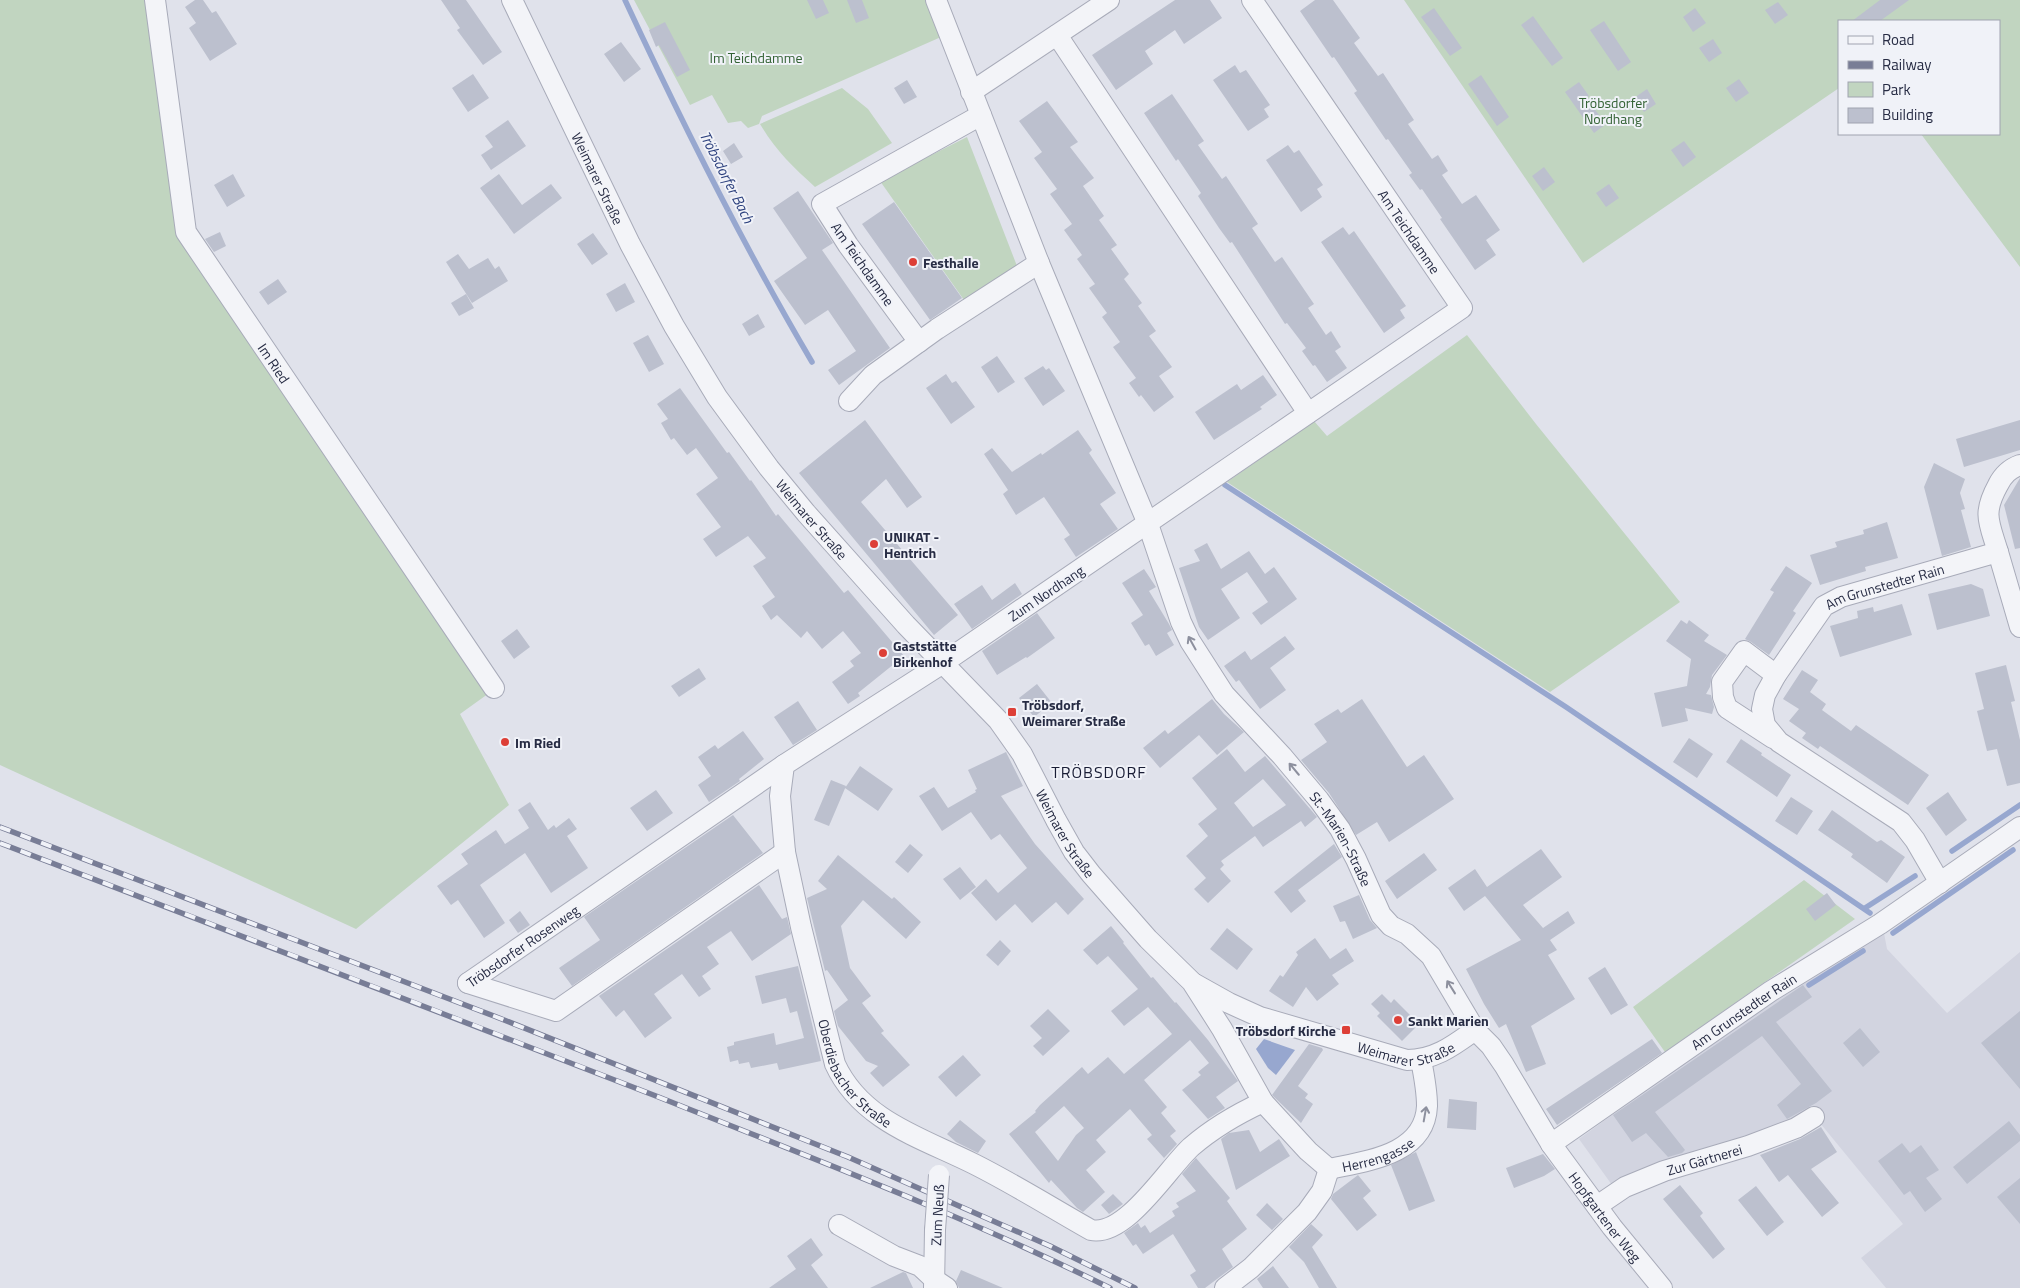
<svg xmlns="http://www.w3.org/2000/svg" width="2020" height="1288" font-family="'Titillium Web',sans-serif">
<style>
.built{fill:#d2d4e0}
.green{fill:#c1d5c0}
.water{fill:#97a7cf}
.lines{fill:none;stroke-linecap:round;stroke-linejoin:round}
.stream{stroke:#97a7cf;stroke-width:5.5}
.building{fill:#bcc0ce;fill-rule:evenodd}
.minor-casing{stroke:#a8abb9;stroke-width:22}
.minor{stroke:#f3f4f8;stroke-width:20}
.rail-casing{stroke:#787d96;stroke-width:5.5}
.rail{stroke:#f0f2f8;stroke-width:4;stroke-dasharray:11;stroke-linecap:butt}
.minor-bridge-casing{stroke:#a8abb9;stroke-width:22;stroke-linecap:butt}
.minor-bridge{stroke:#f3f4f8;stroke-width:20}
.oneway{stroke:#8d909e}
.poi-dot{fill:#dd3f37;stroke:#f0f2f8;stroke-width:2}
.labels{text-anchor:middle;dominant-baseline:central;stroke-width:4;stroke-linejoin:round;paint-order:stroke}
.park-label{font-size:14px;fill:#326133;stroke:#f0f2f8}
.street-label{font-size:14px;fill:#272c44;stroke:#f0f2f8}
.poi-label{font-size:14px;font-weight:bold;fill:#272c44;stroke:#f0f2f8;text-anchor:start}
.water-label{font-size:15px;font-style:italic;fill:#2c407d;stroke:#f0f2f8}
.quarter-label{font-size:16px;letter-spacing:1px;fill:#191d35;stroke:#f0f2f8}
</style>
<rect width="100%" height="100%" fill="#e0e2eb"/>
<path class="built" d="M1884 933 1887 949 1947 1013 2020 952V1288H1886L1861 1258 1903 1224 1811 1112 1755 1136 1612 1185 1579 1139 1769 1001Z"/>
<path class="green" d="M0 0H151L182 232 492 691 460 714 509 805 356 929 0 765Z
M634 0H926L941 37 762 116 759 124 748 128 741 121 728 123 712 95 690 105Z
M1404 0H2020V267L1921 134H1999V21H1839V88L1583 263Z
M842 88 868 109 892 143 815 187C792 166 776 151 760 124Z
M967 137 1017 266 964 300 880 181Z
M1467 335 1536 424 1680 602 1550 692 1227 482 1314 421 1327 436Z
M1804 880 1855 919 1665 1052 1633 1007Z"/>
<path class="water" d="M1264 1039 1295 1050 1276 1075 1268 1068 1256 1049Z"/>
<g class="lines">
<path class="stream" d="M625 0C682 123 743 245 812 362
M1225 485 1566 707 1870 913
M1952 851 2020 805
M1865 908 1915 876
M1893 933 2013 850
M1809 985 1863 951"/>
</g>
<path class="building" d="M195 0H203L212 13 216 11 237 44 210 61 189 28 196 23 185 7Z
M441 0H466L502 52 483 65 457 30 460 28Z
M807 0H823L829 13 816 19Z
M847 0H862L869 18 856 23Z
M1175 0H1210L1222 18 1184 44 1175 30 1145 51 1153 64 1116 90 1092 55Z
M1315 0H1333L1360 38 1354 43 1378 76 1383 73 1414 120 1408 124 1432 159 1438 155 1448 171 1442 175 1462 204 1476 195 1500 230 1486 240 1496 255 1475 270 1440 219 1442 218 1422 189 1420 190 1409 175 1412 173 1388 139 1386 140 1354 93 1357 91 1334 57 1332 58 1300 11Z
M1880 0H1909L1880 21H1852Z
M1778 2 1788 15 1775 24 1765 10Z
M1434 8 1462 48 1450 56 1421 17Z
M1695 8 1706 23 1693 32 1683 17Z
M1533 16 1563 58 1552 66 1521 25Z
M1604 21 1631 62 1618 71 1590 30Z
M665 22 690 70 677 77 659 45 656 47 649 30Z
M1713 39 1722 53 1709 62 1699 48Z
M621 42 641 69 624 82 604 54Z
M1235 65 1240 73 1246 70 1270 105 1264 109 1269 117 1248 131 1213 80Z
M473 74 489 98 468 112 452 88Z
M1481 75 1509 117 1497 126 1468 84Z
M1739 79 1749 93 1736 102 1726 88Z
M907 80 917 97 904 104 894 88Z
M1579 82 1589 96 1586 98 1606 124 1594 133 1565 92Z
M1647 89 1656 104 1644 112 1634 98Z
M1172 94 1204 141 1198 145 1222 179 1226 176 1258 224 1252 228 1275 262 1282 257 1314 304 1308 308 1326 335 1331 331 1341 347 1335 351 1347 368 1327 382 1315 365 1313 366 1302 351 1306 348 1287 323 1285 324 1232 242 1230 243 1219 228 1198 196 1201 193 1178 159 1176 161 1144 113Z
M1047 101 1078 142 1070 147 1094 178 1083 186 1104 216 1099 220 1117 245 1111 249 1129 274 1124 279 1142 303 1138 306 1156 331 1149 336 1172 367 1159 376 1174 397 1154 412 1141 395 1139 397 1129 383 1136 378 1113 347 1120 342 1102 317 1107 313 1089 288 1095 284 1077 259 1082 255 1064 230 1072 224 1050 194 1057 189 1034 158 1042 152 1019 121Z
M508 120 526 146 491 170 481 155 493 147 485 136Z
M1684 141 1696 157 1683 167 1671 150Z
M734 143 743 157 731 164 723 151Z
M1288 145 1294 153 1299 150 1323 185 1317 189 1322 197 1301 212 1266 160Z
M1544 167 1555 182 1543 191 1532 176Z
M233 174 245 196 227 207 214 185Z
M499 174 522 205 551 184 562 198 514 234 480 188Z
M1609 184 1619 198 1606 207 1596 193Z
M798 191 833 243 822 250 890 348 839 385 828 370 856 351 828 310 805 325 774 281 807 258 773 208Z
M894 202 962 298 930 320 862 224Z
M1343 227 1349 235 1354 231 1406 306 1400 310 1405 318 1384 333 1321 242Z
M220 232 226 246 214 252 205 239Z
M593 233 608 254 592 265 577 244Z
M458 254 469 269 488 258 495 269 499 266 508 281 472 303 446 262Z
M278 279 287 292 268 305 259 292Z
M625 283 635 302 616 312 606 294Z
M466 294 474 308 459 316 451 303Z
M758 314 765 327 749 336 742 324Z
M648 335 664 364 649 372 633 343Z
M997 356 1015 382 998 393 981 367Z
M1043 366 1046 370 1049 368 1065 391 1043 406 1024 378Z
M946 374 952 383 956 381 975 407 951 424 926 388Z
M1263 375 1277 395 1260 407 1262 409 1214 440 1195 412 1237 384 1241 390Z
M680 388 727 453 729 452 750 481 751 480 776 516 778 514 844 593 848 590 904 656 858 693 860 696 848 704 832 682 854 666 850 661 861 653 843 631 822 649 807 631 801 638 777 615 771 620 762 606 775 597 753 566 766 558 748 536 716 557 703 539 721 527 696 494 718 478 696 448 687 455 674 438 671 440 661 423 668 419 657 404Z
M865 420 922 497 907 508 886 479 861 502 958 615 934 635 799 473Z
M2020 420V450L1964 467 1956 439Z
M1078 430 1092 450 1089 453 1116 493 1100 504 1118 529 1076 557 1064 539 1070 535 1044 497 1016 515 1003 494 1008 490 984 454 992 448 1012 472 1041 453 1042 455Z
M1934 463 1965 479 1960 493 1965 509 1961 510 1971 547 1942 556 1924 487Z
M2020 478V548L2015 549 2004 505Z
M1887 522 1898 558 1865 567 1866 571 1820 585 1810 555 1837 547 1835 542 1864 534 1863 530Z
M1207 543 1221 569 1249 551 1265 574 1274 567 1297 599 1261 625 1252 613 1268 602 1247 572 1221 589 1240 618 1208 640 1199 627 1179 568 1200 561 1194 550Z
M1786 566 1812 583 1793 611 1796 613 1769 655 1751 642 1745 639 1774 592 1770 590Z
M1144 569 1156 587 1149 591 1169 624 1172 630 1167 633 1174 645 1156 656 1149 644 1145 646 1131 623 1143 615 1122 583Z
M1015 583 1022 594 972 629 954 604 982 585 992 600Z
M1971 584 1983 589 1990 616 1937 630 1928 594Z
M1902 604 1912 635 1840 657 1830 626 1858 618 1857 611 1873 607 1874 612Z
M1037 613 1055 638 1027 658 1026 657 997 675 982 651Z
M1681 620 1687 624 1689 620 1709 635 1704 641 1727 655 1712 675 1710 687 1706 694 1711 695 1714 707 1712 714 1685 708 1688 721 1662 727 1654 693 1687 686 1691 659 1666 641Z
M517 629 530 647 514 659 501 641Z
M1285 636 1295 649 1270 668 1286 690 1260 709 1239 680 1236 682 1224 666 1245 651 1251 660Z
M2006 665 2015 701 2011 702 2020 740V783L2007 786 1997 749 1987 751 1977 711 1984 709 1975 673Z
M699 668 706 679 679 697 671 686Z
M1802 670 1818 680 1810 692 1826 704 1822 710 1851 731 1856 725 1929 775 1908 805 1820 746 1818 749 1802 738 1806 733 1789 721 1799 709 1783 699Z
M1037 684 1052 703 1034 717 1019 698Z
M1212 699 1224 714 1244 732 1217 755 1199 735 1160 768 1143 748 1165 730 1168 734Z
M1362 699 1407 767 1424 755 1454 799 1389 842 1377 822 1356 835 1329 793 1301 760 1327 742 1314 724 1338 709 1341 713Z
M798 701 817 730 793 745 774 717Z
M743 731 764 759 739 779 740 781 709 802 698 785 711 776 698 757 715 745 718 749Z
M1689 738 1713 754 1697 778 1673 762Z
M1741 739 1762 753 1761 755 1791 775 1777 797 1726 762Z
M1227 749 1245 772 1265 756 1317 817 1305 827 1301 821 1263 847 1255 836 1221 861 1224 865 1220 869 1231 881 1208 903 1194 889 1206 878 1186 856 1208 836 1198 824 1217 809 1192 778ZM1263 779 1286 805 1253 827 1234 803Z
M1006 752 1023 786 1001 796 1035 844 1084 899 1068 915 1056 902 1032 923 1015 904 996 921 971 893 986 879 998 893 1027 868 1000 834 991 840 971 812 942 831 919 796 934 787 948 808 976 792 975 790 977 789 968 770Z
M860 766 893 789 878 811 845 788Z
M831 780 846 786 829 826 814 820Z
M656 790 673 813 647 831 630 808Z
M1948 792 1967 820 1946 836 1926 808Z
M1791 797 1813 811 1797 835 1775 821Z
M530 802 548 830 554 825 556 828 569 818 577 829 567 836 588 868 551 893 525 853 480 885 505 923 484 938 458 900 451 905 437 886 468 864 461 854 496 830 505 844 529 828 518 810Z
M1832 810 1877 842 1881 840 1905 857 1887 883 1851 857 1853 854 1818 830Z
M733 815 763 853 572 986 559 968 600 940 584 917Z
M910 844 923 855 908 873 895 862Z
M1334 844 1342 857 1298 890 1306 901 1291 913 1274 892Z
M1541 849 1562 877 1523 905 1543 928 1568 911 1575 923 1550 940 1557 950 1548 955 1575 999 1531 1026 1546 1064 1526 1072 1506 1024 1499 1028 1484 1004 1466 969 1521 940 1485 896 1464 911 1448 888 1475 869 1487 887Z
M1424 853 1437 870 1397 899 1385 881Z
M838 855 892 899 894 897 921 922 906 939 863 900 841 926 850 968 871 996 862 1003 884 1031 881 1033 910 1065 883 1087 870 1073 878 1066 866 1061 838 1026 834 1011 848 1000 827 970 825 971 807 898 827 889 818 881Z
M960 867 976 887 960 900 943 879Z
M759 885 782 919 787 917 791 934 752 961 731 931 707 947 719 964 702 976 711 989 699 997 682 974 654 994 672 1018 645 1038 624 1010 616 1017 599 996Z
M1827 893 1836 905 1815 921 1806 909Z
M1359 895 1370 920 1377 928 1353 939 1345 921 1340 922 1333 906Z
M520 911 530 925 518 933 509 920Z
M1111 926 1124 942 1123 943 1151 978 1153 977 1175 1003 1176 1002 1208 1040 1238 1081 1216 1097 1225 1108 1208 1119 1182 1090 1201 1075 1198 1072 1209 1063 1190 1040 1144 1080 1167 1107 1161 1113 1176 1131 1170 1136 1177 1144 1164 1158 1147 1139 1152 1135 1130 1109 1096 1140 1106 1152 1086 1170 1105 1192 1083 1212 1077 1208 1051 1180 1049 1183 1009 1134 1036 1112 1035 1111 1040 1105 1082 1067 1088 1074 1108 1057 1124 1074 1172 1034 1148 1007 1124 1026 1111 1011 1138 989 1108 956 1097 965 1083 950ZM1064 1106 1084 1128 1076 1135 1058 1161 1035 1132Z
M1227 928 1253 949 1237 970 1210 949Z
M1315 938 1330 959 1346 948 1354 961 1332 975 1339 984 1317 1001 1306 987 1293 1007 1269 991 1280 975 1283 977 1298 955 1296 952Z
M1000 940 1011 951 998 966 986 955Z
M798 966 821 1061 779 1070 777 1063 751 1068 749 1062 739 1064 738 1060 730 1062 727 1047 734 1045V1042L774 1033 776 1045 804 1038 797 1011 790 1013 786 998 762 1004 755 976Z
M1605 967 1628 1005 1611 1015 1588 978Z
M1803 985 1812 997 1776 1022 1832 1091 1816 1103 1787 1119 1777 1105 1801 1084 1762 1036 1655 1112 1685 1150 1682 1153 1668 1157 1646 1133 1632 1142 1613 1115Z
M1382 994 1391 1003 1394 999 1419 1024 1402 1041 1377 1016 1380 1013 1371 1004Z
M1048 1009 1070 1031 1043 1056 1033 1046 1042 1038 1030 1026Z
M2020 1011V1089L1981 1043Z
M1860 1028 1880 1052 1863 1067 1843 1043Z
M1652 1039 1662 1053 1557 1125 1546 1109Z
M1309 1044 1322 1048 1323 1050 1298 1086 1308 1094 1305 1098 1313 1104 1301 1123 1272 1095Z
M963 1055 981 1075 956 1097 938 1077Z
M1449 1099 1477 1102 1476 1130 1447 1128Z
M960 1120 986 1141 978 1153 956 1142 947 1134Z
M2009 1121 2020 1135V1141L1967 1184 1953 1167Z
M1821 1127 1837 1152 1811 1169 1839 1203 1822 1217 1788 1175 1779 1182 1760 1155 1800 1139Z
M1249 1130 1260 1152 1279 1139 1290 1156 1236 1190 1221 1139 1229 1133Z
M1902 1143 1910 1153 1921 1145 1939 1170 1926 1178 1942 1199 1925 1212 1910 1191 1904 1195 1878 1161Z
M1416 1152 1435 1201 1409 1211 1391 1165Z
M1543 1154 1555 1169 1544 1176 1514 1188 1506 1168Z
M1196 1158 1230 1198 1227 1201 1247 1229 1222 1249 1233 1267 1205 1288H1198L1190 1275 1196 1271 1173 1234 1143 1254 1136 1244 1133 1246 1124 1233 1138 1223 1141 1228 1145 1225 1150 1233 1175 1216 1172 1211 1179 1207 1176 1203 1196 1191 1182 1174Z
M1358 1175 1371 1191 1363 1198 1377 1215 1357 1231 1331 1199 1333 1194Z
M2020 1178V1224L1997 1197Z
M1680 1185 1703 1213 1700 1216 1725 1249 1713 1259 1663 1199Z
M1756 1186 1784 1222 1767 1236 1738 1200Z
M1113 1194 1123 1204 1109 1214 1101 1205Z
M1267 1203 1283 1219 1272 1230 1256 1215Z
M1311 1224 1323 1235 1312 1247 1337 1288H1319L1304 1262 1289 1247Z
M811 1238 823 1255 811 1265 828 1288H769L796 1269 787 1256Z
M1273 1266 1289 1288H1263L1257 1279Z
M961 1270 1003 1288H959L956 1281Z
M903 1272 906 1273 913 1288H870Z"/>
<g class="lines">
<defs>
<g id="minor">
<path id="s1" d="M155 0 186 232 494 688"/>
<path id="s2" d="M512 0 630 244 674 326 717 397 769 468 806 513 906 625 998 720 1022 754 1056 820 1074 852 1091 874 1148 939 1192 982 1222 1029 1263 1102 1308 1151 1329 1169"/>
<path id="s3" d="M936 0 1039 263 1148 524 1181 622 1190 641 1224 694 1282 756 1319 800 1340 829 1356 859 1381 915 1391 926 1407 934 1431 956 1475 1030 1491 1046 1504 1065 1551 1144 1612 1227 1662 1288"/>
<path id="s4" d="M1252 0 1462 308 943 663 784 765 780 796 785 852 801 927 835 1064C861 1121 922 1138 974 1164 1014 1184 1052 1208 1091 1230 1126 1237 1168 1168 1191 1147 1213 1128 1237 1114 1263 1102"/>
<path d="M1057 35 1308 413"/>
<path d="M971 92 1109 0"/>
<path d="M919 342 848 245 822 204 981 115"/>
<path d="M849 401 873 375 937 329 1039 263"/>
<path d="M1998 552C1989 522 1982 514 1998 485 2003 475 2009 469 2020 465"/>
<path d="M1773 738 1727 708 1723 697 1722 682 1744 651 1776 675"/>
<path id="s5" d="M1940 883 1915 840 1901 822 1779 742 1765 725 1762 709 1765 695 1776 675 1824 606 1841 597 1998 552 2020 627"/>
<path id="s6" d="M468 983 784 765"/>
<path d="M468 983 556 1011 785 852"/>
<path id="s7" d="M1195 984 1229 1003 1260 1017 1407 1060C1435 1060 1454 1045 1475 1030"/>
<path id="s8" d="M1551 1144 1771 991 1880 924 2020 827"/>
<path id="s9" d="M1329 1169C1366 1161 1425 1155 1427 1106 1427 1091 1424 1075 1421 1060"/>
<path id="s10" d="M1597 1206 1625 1187 1664 1171 1748 1146 1796 1128 1814 1117"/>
<path d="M839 1225 894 1256 920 1266 935 1280 947 1288"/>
<path d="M934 1288 935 1230"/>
<path d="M1225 1288 1251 1268 1307 1212 1322 1191 1329 1169"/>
</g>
</defs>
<use href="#minor" class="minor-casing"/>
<use href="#minor" class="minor"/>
<defs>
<path id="rail" d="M0 827 494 1016 848 1157 1050 1246 1135 1288
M0 843C219 927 438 1011 656 1096 809 1157 963 1215 1110 1288"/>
</defs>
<use href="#rail" class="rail-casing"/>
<use href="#rail" class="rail"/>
<defs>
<path id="minor-bridge" d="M935 1230 939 1175"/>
</defs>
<use href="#minor-bridge" class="minor-bridge-casing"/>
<use href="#minor-bridge" class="minor-bridge"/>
</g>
<defs><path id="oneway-shaft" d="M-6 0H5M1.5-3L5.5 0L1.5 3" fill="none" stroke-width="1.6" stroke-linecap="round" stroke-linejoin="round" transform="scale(1.25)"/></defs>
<g class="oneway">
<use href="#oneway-shaft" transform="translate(1192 643) rotate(-119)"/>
<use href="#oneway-shaft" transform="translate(1294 769) rotate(-130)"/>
<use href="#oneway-shaft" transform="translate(1451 987) rotate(-122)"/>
<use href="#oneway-shaft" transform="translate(1425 1114) rotate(-80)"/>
</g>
<g class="poi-dot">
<circle cx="913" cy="262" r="5"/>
<circle cx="874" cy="544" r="5"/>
<circle cx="883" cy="653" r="5"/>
<rect x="1007" y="707" width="10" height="10" rx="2.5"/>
<circle cx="505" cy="742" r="5"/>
<circle cx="1398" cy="1020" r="5"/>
<rect x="1341" y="1025" width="10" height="10" rx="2.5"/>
</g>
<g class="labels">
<g class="park-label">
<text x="756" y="57">Im Teichdamme</text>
<text x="1613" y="102">Tröbsdorfer<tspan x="1613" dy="16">Nordhang</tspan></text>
</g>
<g class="street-label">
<text stroke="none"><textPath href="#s2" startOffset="198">Weimarer Straße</textPath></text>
<text stroke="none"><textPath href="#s4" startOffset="280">Am Teichdamme</textPath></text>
<text transform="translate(863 264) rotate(55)">Am Teichdamme</text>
<text stroke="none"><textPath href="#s1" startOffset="392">Im Ried</textPath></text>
<text stroke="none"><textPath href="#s2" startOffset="602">Weimarer Straße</textPath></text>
<text stroke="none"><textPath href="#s5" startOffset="442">Am Grunstedter Rain</textPath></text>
<text transform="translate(1046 593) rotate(-34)">Zum Nordhang</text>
<text stroke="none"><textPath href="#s2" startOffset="1008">Weimarer Straße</textPath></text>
<text stroke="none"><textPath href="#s3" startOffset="940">St.-Marien-Straße</textPath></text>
<text stroke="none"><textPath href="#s6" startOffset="66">Tröbsdorfer Rosenweg</textPath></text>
<text stroke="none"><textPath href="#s8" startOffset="234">Am Grunstedter Rain</textPath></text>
<text stroke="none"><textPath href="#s7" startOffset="225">Weimarer Straße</textPath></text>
<text stroke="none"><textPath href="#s4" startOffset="1514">Oberdiebacher Straße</textPath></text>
<text stroke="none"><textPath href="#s9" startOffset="51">Herrengasse</textPath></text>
<text stroke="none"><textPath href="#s10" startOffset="118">Zur Gärtnerei</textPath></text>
<text transform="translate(937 1215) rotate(-87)">Zum Neuß</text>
<text stroke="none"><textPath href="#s3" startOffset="1406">Hopfgartener Weg</textPath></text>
</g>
<g class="poi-label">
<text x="923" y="262">Festhalle</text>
<text x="884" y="536">UNIKAT -<tspan x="884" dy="16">Hentrich</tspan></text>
<text x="893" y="645">Gaststätte<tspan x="893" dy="16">Birkenhof</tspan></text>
<text x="1022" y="704">Tröbsdorf,<tspan x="1022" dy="16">Weimarer Straße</tspan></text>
<text x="515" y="742">Im Ried</text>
<text x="1408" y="1020">Sankt Marien</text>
<text x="1336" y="1030" text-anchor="end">Tröbsdorf Kirche</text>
</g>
<g class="water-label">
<text transform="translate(727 177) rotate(63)">Tröbsdorfer Bach</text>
</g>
<g class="quarter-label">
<text x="1099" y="772">TRÖBSDORF</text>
</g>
</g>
<rect x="1838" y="20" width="162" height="115" fill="#f0f2f8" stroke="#a0a3b0"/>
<rect x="1848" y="36" width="25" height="8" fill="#f3f4f8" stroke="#a0a3b0"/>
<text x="1882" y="45" font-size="15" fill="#272c44">Road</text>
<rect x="1848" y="61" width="25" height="8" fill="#787d96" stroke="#a0a3b0"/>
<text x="1882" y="70" font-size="15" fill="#272c44">Railway</text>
<rect x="1848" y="82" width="25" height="15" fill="#c1d5c0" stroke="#a0a3b0"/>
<text x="1882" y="95" font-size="15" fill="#272c44">Park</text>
<rect x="1848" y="108" width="25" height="15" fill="#bcc0ce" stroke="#a0a3b0"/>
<text x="1882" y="120" font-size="15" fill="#272c44">Building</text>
</svg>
